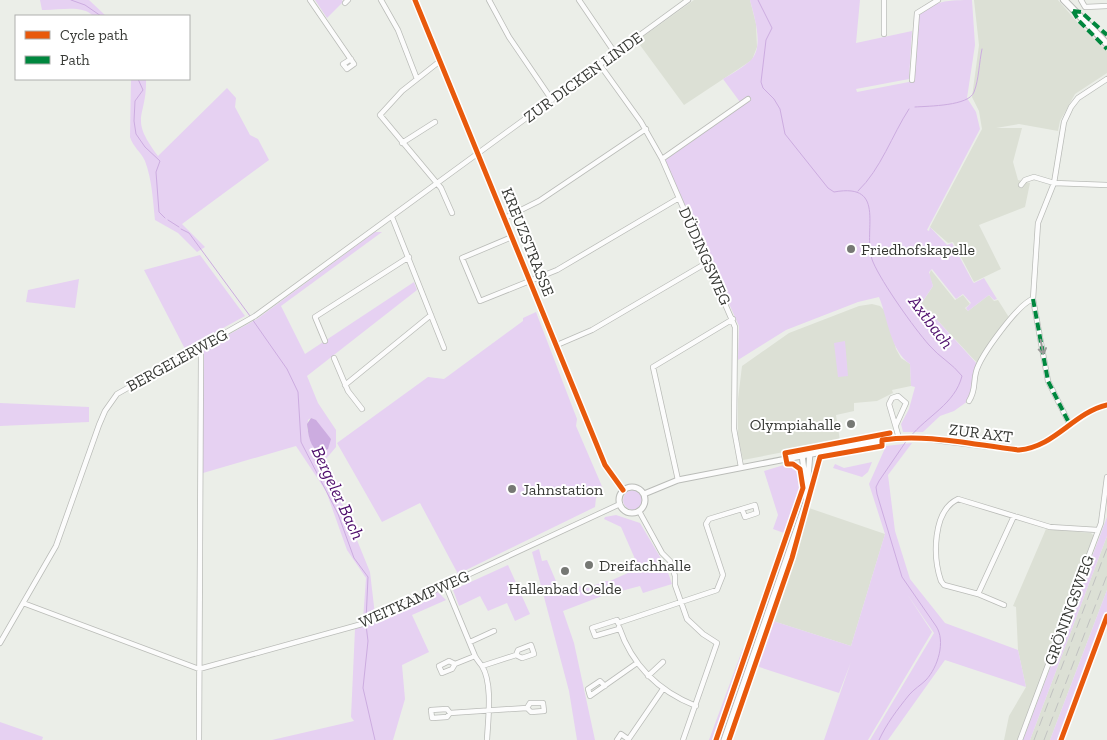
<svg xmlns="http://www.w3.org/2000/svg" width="1107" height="740" font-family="'Zilla Slab',serif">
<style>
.built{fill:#dce0d5}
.green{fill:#e6d1f2;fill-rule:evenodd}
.water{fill:#ccace0}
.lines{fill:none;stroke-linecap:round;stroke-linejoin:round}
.stream{stroke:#ccace0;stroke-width:1}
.minor-casing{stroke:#babcb8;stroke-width:6}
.tertiary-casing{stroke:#babcb8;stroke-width:7}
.secondary-casing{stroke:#babcb8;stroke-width:8}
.minor{stroke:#fcfcfc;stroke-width:4.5}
.tertiary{stroke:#fcfcfc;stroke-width:5}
.secondary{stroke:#fcfcfc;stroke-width:6}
.rail{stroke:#c1c2c1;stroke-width:1;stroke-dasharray:10 5;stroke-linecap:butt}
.quiet{stroke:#00873e;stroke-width:4;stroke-dasharray:8 4;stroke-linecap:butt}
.cycleway-casing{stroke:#fff;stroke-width:8}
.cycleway{stroke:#e8590c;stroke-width:5}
.oneway{stroke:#9a9a98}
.poi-dot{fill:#767874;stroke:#fff;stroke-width:2}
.labels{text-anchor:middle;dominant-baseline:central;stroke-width:4;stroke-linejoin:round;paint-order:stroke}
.street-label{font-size:16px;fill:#373935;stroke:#fff}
.poi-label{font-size:16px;fill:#373935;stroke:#fff;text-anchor:start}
.water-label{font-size:18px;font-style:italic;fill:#4e0e6c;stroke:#fff}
</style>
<rect width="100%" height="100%" fill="#ebeee8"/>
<path class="built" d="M694 0H750L756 24 757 47 752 60 684 105 637 41Z
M974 0H1058L1078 23 1107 51V73L1075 94 1060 121 1058 131 1019 124 996 128H1022L1013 162 1018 180 1030 183 1025 207 979 225 1001 269 974 282 953 242 948 243 930 227 982 129 979 111 972 97 979 45Z
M931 270 955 300 963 295 970 304 965 308 968 311 989 295 994 301 998 300 1010 319 978 364 928 310H917L933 286 929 275Z
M872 304 880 306 886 312 896 349 901 358 910 364 911 386 892 390 893 393 877 401 854 403V411L836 415 840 441 743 460 738 435V399L742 366 789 333 859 306Z
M809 508 885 534 851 646 773 621Z
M1046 529 1091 533 1095 537 1017 740H1004L1009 716 1026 687 1018 650 1016 607 1013 606Z
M1107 536V590L1050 740H1030Z"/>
<path class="green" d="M40 0H89L106 16H93C82 4 57 11 42 10Z
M315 0H342L343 2 327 18Z
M750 0H860L856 43 912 31 909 79 856 89 857 92 914 81 917 19C926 0 953 0 972 0L975 45 967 98 976 112 980 129 927 230 929 231 930 227 947 245 952 243 973 282 974 283 984 278 997 299 994 300 989 295 968 311 966 308 971 303 963 294 956 299 932 269 929 272 933 286 917 310H928L978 365 974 388 968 401 954 411 940 416 923 432H903L901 424 909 409 915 387 911 386 910 364C890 350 888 319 879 297L858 302 786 330 738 360 739 326 665 160 746 103 740 102 723 79C732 74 742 68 750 61 765 48 754 16 750 0Z
M131 79H146C147 119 128 116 158 156L227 88 236 98 235 107 250 135 258 139 269 160 182 224 205 247 197 252 178 233 155 220C153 201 152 179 145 161 141 152 133 147 130 137Z
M375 232H382L281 306 305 354 414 282 417 290 307 376 318 403 336 430V447L320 466 339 496 370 572 375 615 363 620 366 578 347 550 326 491 296 446 203 473V349L257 319ZM311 418 331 439 314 449 307 429 308 420Z
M200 255 245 316 185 349 144 270Z
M79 279 75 308 26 302 28 290Z
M536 312 577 419 576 426 604 491 596 498 595 507 458 574 420 503 382 522 337 443 428 377 444 379 523 321V318Z
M845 341 848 376 838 377 834 343Z
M0 403 89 407V422L0 426Z
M912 443 888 475 895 531 910 579 945 623 1018 650 1026 687 945 660 888 740H870L934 633 907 594 932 632 868 740H824L851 662 839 693 756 666 773 621 851 646 885 534 869 484 886 446Z
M872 462 868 472 862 477 833 468 835 464 844 468Z
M784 465 798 470C806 484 800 503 796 518L790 516 784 533 773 529 778 515 764 471Z
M623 500a10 10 0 1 1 20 0a10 10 0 1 1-20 0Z
M616 515 640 523 666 567 672 584 643 593 640 586 602 596 563 611 574 643 595 740H577L569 691 532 552 539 549 542 561 547 560 561 593 580 586 584 589 606 581H610L639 568 621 527 604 519 605 517Z
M1107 517V536L1030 740H1023Z
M508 565 530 614 515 621 507 603 488 611 480 596 459 606 453 590Z
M1107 590V613L1059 740H1050Z
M438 592 446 600 412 615 429 652 402 665 405 699 393 740H272L354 721 351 717 355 629 382 620Z
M752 635 757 637 722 740H709L743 648 747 649Z
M0 722 43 737 42 740H0Z"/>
<path class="water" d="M311 418 316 420 331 439 328 449 320 453C310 448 308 434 307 424Z"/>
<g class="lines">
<path class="stream" d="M71 0 85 5 101 16
M758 0 772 28 766 40 761 82 763 88 774 99 780 109 785 134 828 188 834 192C889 182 861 233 873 262 882 283 914 328 929 345 939 357 953 364 962 376 955 404 927 416 910 437
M138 79 143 90 135 101 134 121 136 134 145 147 160 161 156 172 159 212 165 218
M915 107C929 106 969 106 974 92 979 79 979 63 982 49
M858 191C881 169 892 135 909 109
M168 220 179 227
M181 229 189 233 250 316
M252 319 287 369 298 392 301 442 338 514 354 558 368 577 366 621
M366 625 368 641 363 688 375 740
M719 740 792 532
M879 740C887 723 897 710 909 695 914 689 921 685 926 680 938 667 946 641 936 626L902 577 877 494 876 487 879 481 907 440"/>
<defs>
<path id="minor" d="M310 0 354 64 347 69 343 64 351 59
M381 0 398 30 417 79
M489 0 509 37 552 100
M579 0 615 53
M1081 0 1085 7 1107 6
M345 3 348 0
M884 34V0
M440 61 402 91 380 115 441 188 452 213
M600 65 641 122 662 159 735 327 734 429 741 467
M912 80 917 13 938 0
M402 143 435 122
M662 159 748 99
M1021 185 1025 180 1034 177 1054 183 1107 185
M392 217 444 348
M505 218 539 201 646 129
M512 237 462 258 480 301 557 270 679 198
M325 341 315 317 409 257
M557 345 592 330 708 262
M334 358 348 391 362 409
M345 385 431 315
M969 401C976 390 973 383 976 372 980 356 1018 304 1033 299
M896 425 906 403 898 396 892 398 889 404 899 438
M1070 425 1048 381 1033 299 1038 223 1054 183 1064 122 1071 107 1078 98 1107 79
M678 480 653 367 733 319
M639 511 662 553 670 561 675 576V585L687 619 703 634 717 643 683 740
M446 586 475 656C477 660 479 662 482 666 493 684 488 719 487 740
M978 594 1014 516
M23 603 199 669 362 624 620 504
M1004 605 978 594 944 585 941 581C933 558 932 511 958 499L1050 527 1098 530
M619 627C632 665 658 691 696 706
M619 629 595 636 592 628 617 620 618 623 717 590 723 575 706 524 709 519 755 505 757 513 745 517 742 509
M470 642 494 631
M0 643 56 546 99 425 105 411 117 394 255 316 688 0
M455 664 449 661 439 666 442 673 452 669 455 664 475 656
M482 666 516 655 522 658 534 654 531 645 518 650 516 655
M648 676 663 662
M605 686 600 681 588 689 590 696 637 663
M450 713 447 709 431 710 432 718 447 717 450 713 527 708 531 712 544 711 543 703H530L527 708
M199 740 201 354 199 348
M617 740 621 734 628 739
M628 740 663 689
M1020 740 1101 523 1107 477"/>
<path id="tertiary" d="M415 0 605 465 623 490
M802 455 806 485
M619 500a13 13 0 1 1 26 0a13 13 0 1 1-26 0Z
M644 494 678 480 889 439 922 438 1019 450C1055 447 1073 413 1107 405
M724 740 806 502 810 453
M1061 740 1107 616"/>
<path id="secondary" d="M1064 0 1107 44"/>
</defs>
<use href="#minor" class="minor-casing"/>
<use href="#tertiary" class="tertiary-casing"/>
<use href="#secondary" class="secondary-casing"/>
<use href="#minor" class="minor"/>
<use href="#tertiary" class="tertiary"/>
<use href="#secondary" class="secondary"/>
<path class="rail" d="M1034 740 1107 548
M1044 740 1107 575"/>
<path class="quiet" d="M1073 11 1079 21 1107 49
M1073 11 1081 12 1107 35
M1033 299 1048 381 1070 425"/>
<defs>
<path id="cycleway" d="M415 0 605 465 623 490
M716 740 803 488 800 469 793 464H787L785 453 890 433
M729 740 792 558 820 457 882 446V440C926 433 974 445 1019 450 1055 447 1073 413 1107 405
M1061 740 1107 616"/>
</defs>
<use href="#cycleway" class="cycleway-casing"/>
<use href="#cycleway" class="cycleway"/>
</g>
<defs><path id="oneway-shaft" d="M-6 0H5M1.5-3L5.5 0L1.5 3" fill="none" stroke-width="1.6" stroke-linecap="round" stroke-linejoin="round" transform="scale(1.25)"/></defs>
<use class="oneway" href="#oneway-shaft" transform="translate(1042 347) rotate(79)"/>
<g class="poi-dot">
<circle cx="851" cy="249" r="5"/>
<circle cx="851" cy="424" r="5"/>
<circle cx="512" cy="489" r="5"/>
<circle cx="589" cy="565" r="5"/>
<circle cx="565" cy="571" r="5"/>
</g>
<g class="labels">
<g class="street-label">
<text transform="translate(583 77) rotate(-36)">ZUR DICKEN LINDE</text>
<text transform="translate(528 242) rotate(68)">KREUZSTRASSE</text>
<text transform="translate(705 256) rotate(66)">DÜDINGSWEG</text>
<text transform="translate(177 360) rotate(-29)">BERGELERWEG</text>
<text transform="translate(981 433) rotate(7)">ZUR AXT</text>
<text transform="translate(414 599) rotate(-24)">WEITKAMPWEG</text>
<text transform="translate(1069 610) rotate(-70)">GRÖNINGSWEG</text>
</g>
<g class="poi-label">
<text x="861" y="249">Friedhofskapelle</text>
<text x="841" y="424" text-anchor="end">Olympiahalle</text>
<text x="522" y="489">Jahnstation</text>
<text x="599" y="565">Dreifachhalle</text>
<text x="565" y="588" text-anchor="middle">Hallenbad Oelde</text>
</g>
<g class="water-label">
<text transform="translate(931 322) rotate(53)">Axtbach</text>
<text transform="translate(338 493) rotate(65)">Bergeler Bach</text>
</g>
</g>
<rect x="15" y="15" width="175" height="65" fill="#ffffff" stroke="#afb0ae"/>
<rect x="25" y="31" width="25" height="8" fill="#e8590c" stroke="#afb0ae"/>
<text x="60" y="40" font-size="15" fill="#373935">Cycle path</text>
<rect x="25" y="56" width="25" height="8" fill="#00873e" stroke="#afb0ae"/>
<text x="60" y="65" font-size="15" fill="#373935">Path</text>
</svg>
